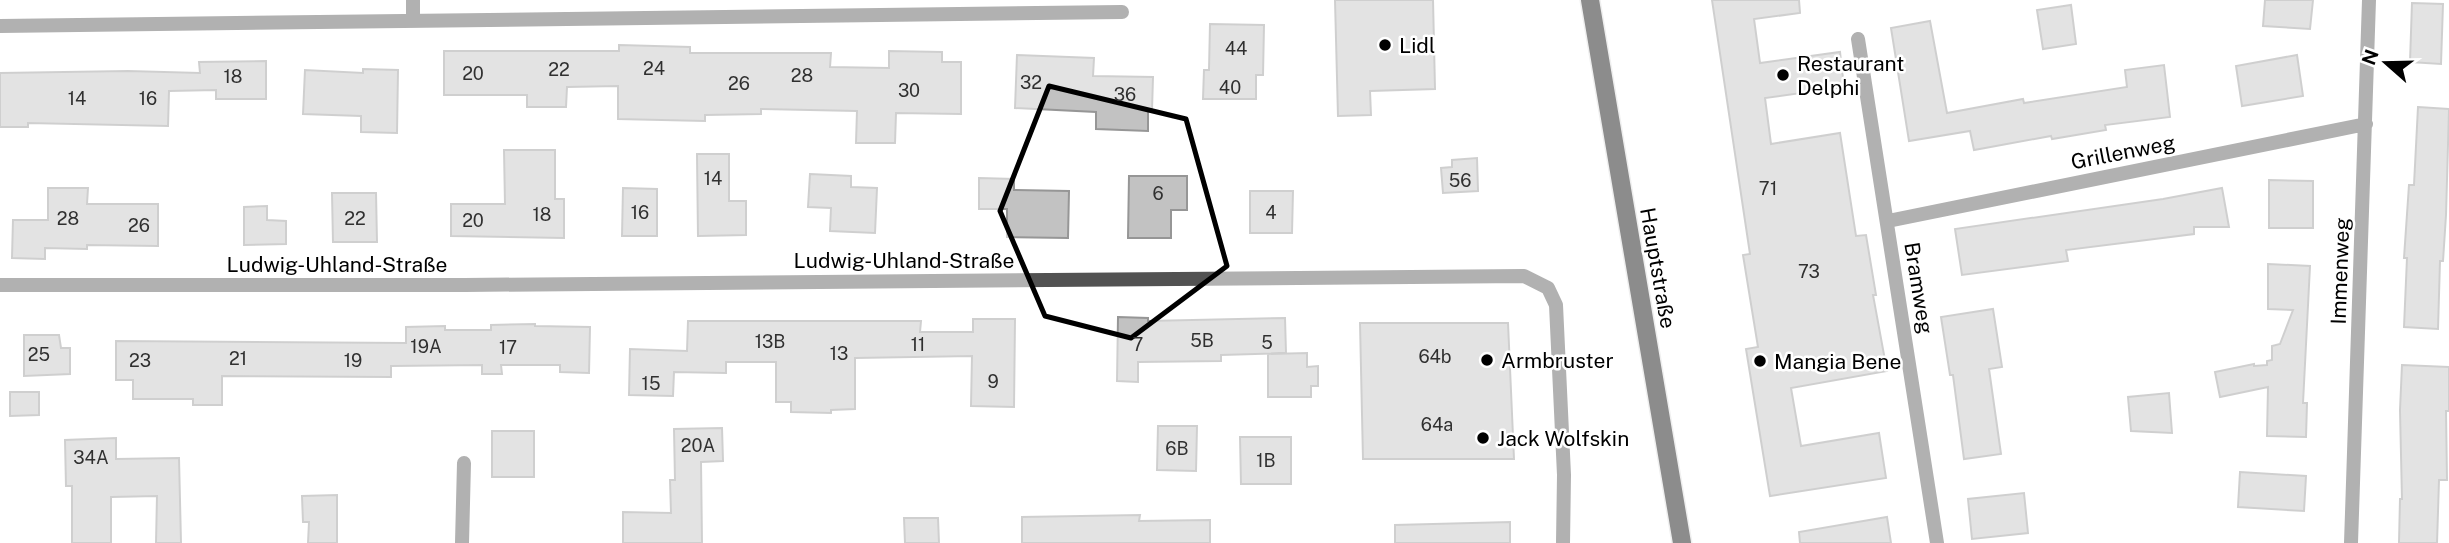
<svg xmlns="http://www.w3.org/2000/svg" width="2449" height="543" font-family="'Public Sans',sans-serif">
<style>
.building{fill:#c2c2c2;stroke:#969696;stroke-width:2}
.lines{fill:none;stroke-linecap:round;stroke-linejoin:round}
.primary-casing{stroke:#dbdbdb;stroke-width:21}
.minor{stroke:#525252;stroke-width:14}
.primary{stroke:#000;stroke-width:18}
.marked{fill:none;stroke:#000;stroke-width:5;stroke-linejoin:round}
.poi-dot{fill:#000;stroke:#fff;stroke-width:2.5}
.labels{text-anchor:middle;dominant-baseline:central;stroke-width:5;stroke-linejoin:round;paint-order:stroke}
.number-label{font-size:18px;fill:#303030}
.poi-label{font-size:21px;fill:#000;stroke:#fff;text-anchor:start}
.street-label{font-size:21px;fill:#000;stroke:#fff}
</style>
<rect width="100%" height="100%" fill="#fff"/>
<path class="building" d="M1335 0H1433L1435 89 1370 91 1371 115 1338 116Z
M1712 0H1799L1800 13 1754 19 1760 63 1840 52 1844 87 1765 98 1771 144 1840 133 1856 236 1866 235 1876 295H1873L1887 371 1791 388 1801 446 1879 433 1886 478 1770 496 1746 349 1758 347 1743 255 1750 254Z
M2265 0H2313L2310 29 2263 26Z
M2412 3 2443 4 2441 64 2410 62Z
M2071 5 2076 44 2043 49 2037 10Z
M1930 21 1947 113 2023 99 2024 103 2127 87 2125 70 2164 65 2170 117 2105 125 2106 130 2052 139 2051 136 1974 150 1970 131 1909 141 1891 28Z
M1210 24 1264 25 1263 75H1256V99H1203L1204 70H1209Z
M619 45 690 47V53H831L830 67 889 68V51L942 52V62H961V114L896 113 895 143H856L857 111 761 109V114L705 115V121L618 119V86L567 87 566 107H527V95H444V51H619Z
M1017 55 1094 58 1093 76 1153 77 1152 110H1148V131L1096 129V112L1015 108Z
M2297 55 2303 96 2242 106 2236 66Z
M266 61V99H216V90L169 91 168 126 28 123V127H0V73L128 71 200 73 199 62Z
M363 69 398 70 397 133 361 132V116L303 114 305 70 363 73Z
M2418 107 2449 109 2446 215 2443 261H2440L2438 329 2404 327 2407 258H2404L2409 185H2414Z
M504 150H555V199H564V238L451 236V204H505Z
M697 154H729V201H746V235L698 236Z
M1477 158 1478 191 1443 193 1441 168 1452 167V160Z
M810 174 851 176V187L877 188 875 233 830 231 831 208 808 207Z
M1129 176H1187V210H1171V238H1128Z
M979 178 1014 179V190L1069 191 1068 238 1007 237V209H979Z
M2269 180 2313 181V228H2269Z
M48 188H88L87 204H158V246L87 245V249L45 248V259L12 258 13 220H48Z
M623 188 657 189V236H622Z
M2222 188 2229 227H2194V234L2066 250 2068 261 1962 275 1955 229 2163 199Z
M1250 191H1293L1292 233H1250Z
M332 193H376L377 242H333Z
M267 206V220L286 221V244L244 245V207Z
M2268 264 2310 266 2303 403H2307L2306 437 2267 436 2268 387 2220 397 2215 372 2254 364V366L2267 365V361L2272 360V346L2280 344 2293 310 2268 309Z
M1993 309 2002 367 1989 369 2001 454 1964 459 1953 375H1950L1941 317Z
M1118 317 1148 318V321L1285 318 1286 353 1221 355V361L1138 362V382L1117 381Z
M973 319H1015L1014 407 971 406 972 356 855 358V409L831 410V413L791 412V402H776V362H726V373L674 372 673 396 629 395 630 349 687 351 688 321H921L920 332H973Z
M1360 323H1508L1514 459H1363Z
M535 324V326L590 327 589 373 560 372V365H501L502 374H482V365L391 366V377L222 376V405H193V399H133V380H116V341L406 343V327L445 326V330H491V325Z
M24 335H59L61 348H70V374L24 376Z
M1307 353V367L1318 366V386H1311V397H1268V354Z
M2402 365 2449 367V411H2446L2447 480H2439L2437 543H2399L2400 499H2402L2400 410Z
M10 392H39V415L10 416Z
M2169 393 2172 433 2131 431 2128 397Z
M1158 426H1197L1196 471 1157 470Z
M722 428 723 461 701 462 702 543H623V512L671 513 670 480H675L674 429Z
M492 431H534V477H492Z
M1240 437H1291V484H1241Z
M116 438V459L179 458 181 543H156L157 496 111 497V543H72V486H66L65 440Z
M2240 472 2306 476 2304 511 2238 507Z
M2024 493 2028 533 1972 539 1968 499Z
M337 495V543H308L309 522H303L302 496Z
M1140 515 1139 521 1210 520V543H1022V517Z
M1887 517 1891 543H1800L1799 532Z
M904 518H938L939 543H905Z
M1510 522V543H1395V525Z"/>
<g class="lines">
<defs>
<path id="primary" d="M1590 0 1682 543"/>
</defs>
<use href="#primary" class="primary-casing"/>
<path class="minor" d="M413 0V21
M0 26 1122 12
M1858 39 1937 543
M1888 221 2366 124
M0 285H465L1524 276 1548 288 1556 305 1564 475 1563 543
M462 543 464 463
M2351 543 2369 0"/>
<use href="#primary" class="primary"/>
</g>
<path d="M0 0H2449V543H0ZM1049 86 1186 119 1227 266 1131 338 1045 316 1000 211Z" fill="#fff" fill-opacity=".55" fill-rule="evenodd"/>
<path class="marked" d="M1049 86 1186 119 1227 266 1131 338 1045 316 1000 211Z"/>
<g class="poi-dot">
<circle cx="1385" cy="45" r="7"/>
<circle cx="1783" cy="75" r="7"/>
<circle cx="1487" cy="360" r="7"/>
<circle cx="1760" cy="361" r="7"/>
<circle cx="1483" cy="438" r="7"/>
</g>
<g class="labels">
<g class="number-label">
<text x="1236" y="48">44</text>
<text x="654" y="68">24</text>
<text x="559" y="69">22</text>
<text x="473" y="73">20</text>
<text x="802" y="75">28</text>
<text x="233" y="76">18</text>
<text x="1031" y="82">32</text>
<text x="739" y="83">26</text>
<text x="1230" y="87">40</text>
<text x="909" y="90">30</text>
<text x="1125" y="94">36</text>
<text x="77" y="98">14</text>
<text x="148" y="98">16</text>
<text x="713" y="178">14</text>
<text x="1460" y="180">56</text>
<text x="1768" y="188">71</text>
<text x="1158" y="193">6</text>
<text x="640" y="212">16</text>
<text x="1271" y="212">4</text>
<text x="542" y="214">18</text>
<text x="68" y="218">28</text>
<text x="355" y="218">22</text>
<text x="473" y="220">20</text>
<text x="139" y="225">26</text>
<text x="1809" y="271">73</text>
<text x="1202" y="340">5B</text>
<text x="770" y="341">13B</text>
<text x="1267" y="342">5</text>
<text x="918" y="344">11</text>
<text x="1138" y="344">7</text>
<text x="426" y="346">19A</text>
<text x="508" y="347">17</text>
<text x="839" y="353">13</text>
<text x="39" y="354">25</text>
<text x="1435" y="356">64b</text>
<text x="238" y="358">21</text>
<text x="140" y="360">23</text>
<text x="353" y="360">19</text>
<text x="993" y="381">9</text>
<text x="651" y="383">15</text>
<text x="1437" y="424">64a</text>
<text x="698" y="445">20A</text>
<text x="1177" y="448">6B</text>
<text x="91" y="457">34A</text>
<text x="1266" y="460">1B</text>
</g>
<g class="poi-label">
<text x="1399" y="45">Lidl</text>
<text x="1797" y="63">Restaurant<tspan x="1797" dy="24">Delphi</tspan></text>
<text x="1501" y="360">Armbruster</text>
<text x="1774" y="361">Mangia Bene</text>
<text x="1497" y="438">Jack Wolfskin</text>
</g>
<g class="street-label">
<text transform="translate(2123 152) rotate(-11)">Grillenweg</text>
<text x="904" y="260">Ludwig-Uhland-Straße</text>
<text x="337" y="264">Ludwig-Uhland-Straße</text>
<text transform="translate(1658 268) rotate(80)">Hauptstraße</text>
<text transform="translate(2340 271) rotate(-88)">Immenweg</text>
<text transform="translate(1919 288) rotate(81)">Bramweg</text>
</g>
</g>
<g transform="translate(2386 63) rotate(290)" stroke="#ffffff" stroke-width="5" paint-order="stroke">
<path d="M0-5L12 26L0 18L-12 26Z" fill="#000000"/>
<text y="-10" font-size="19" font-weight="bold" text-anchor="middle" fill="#000000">N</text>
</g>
</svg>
